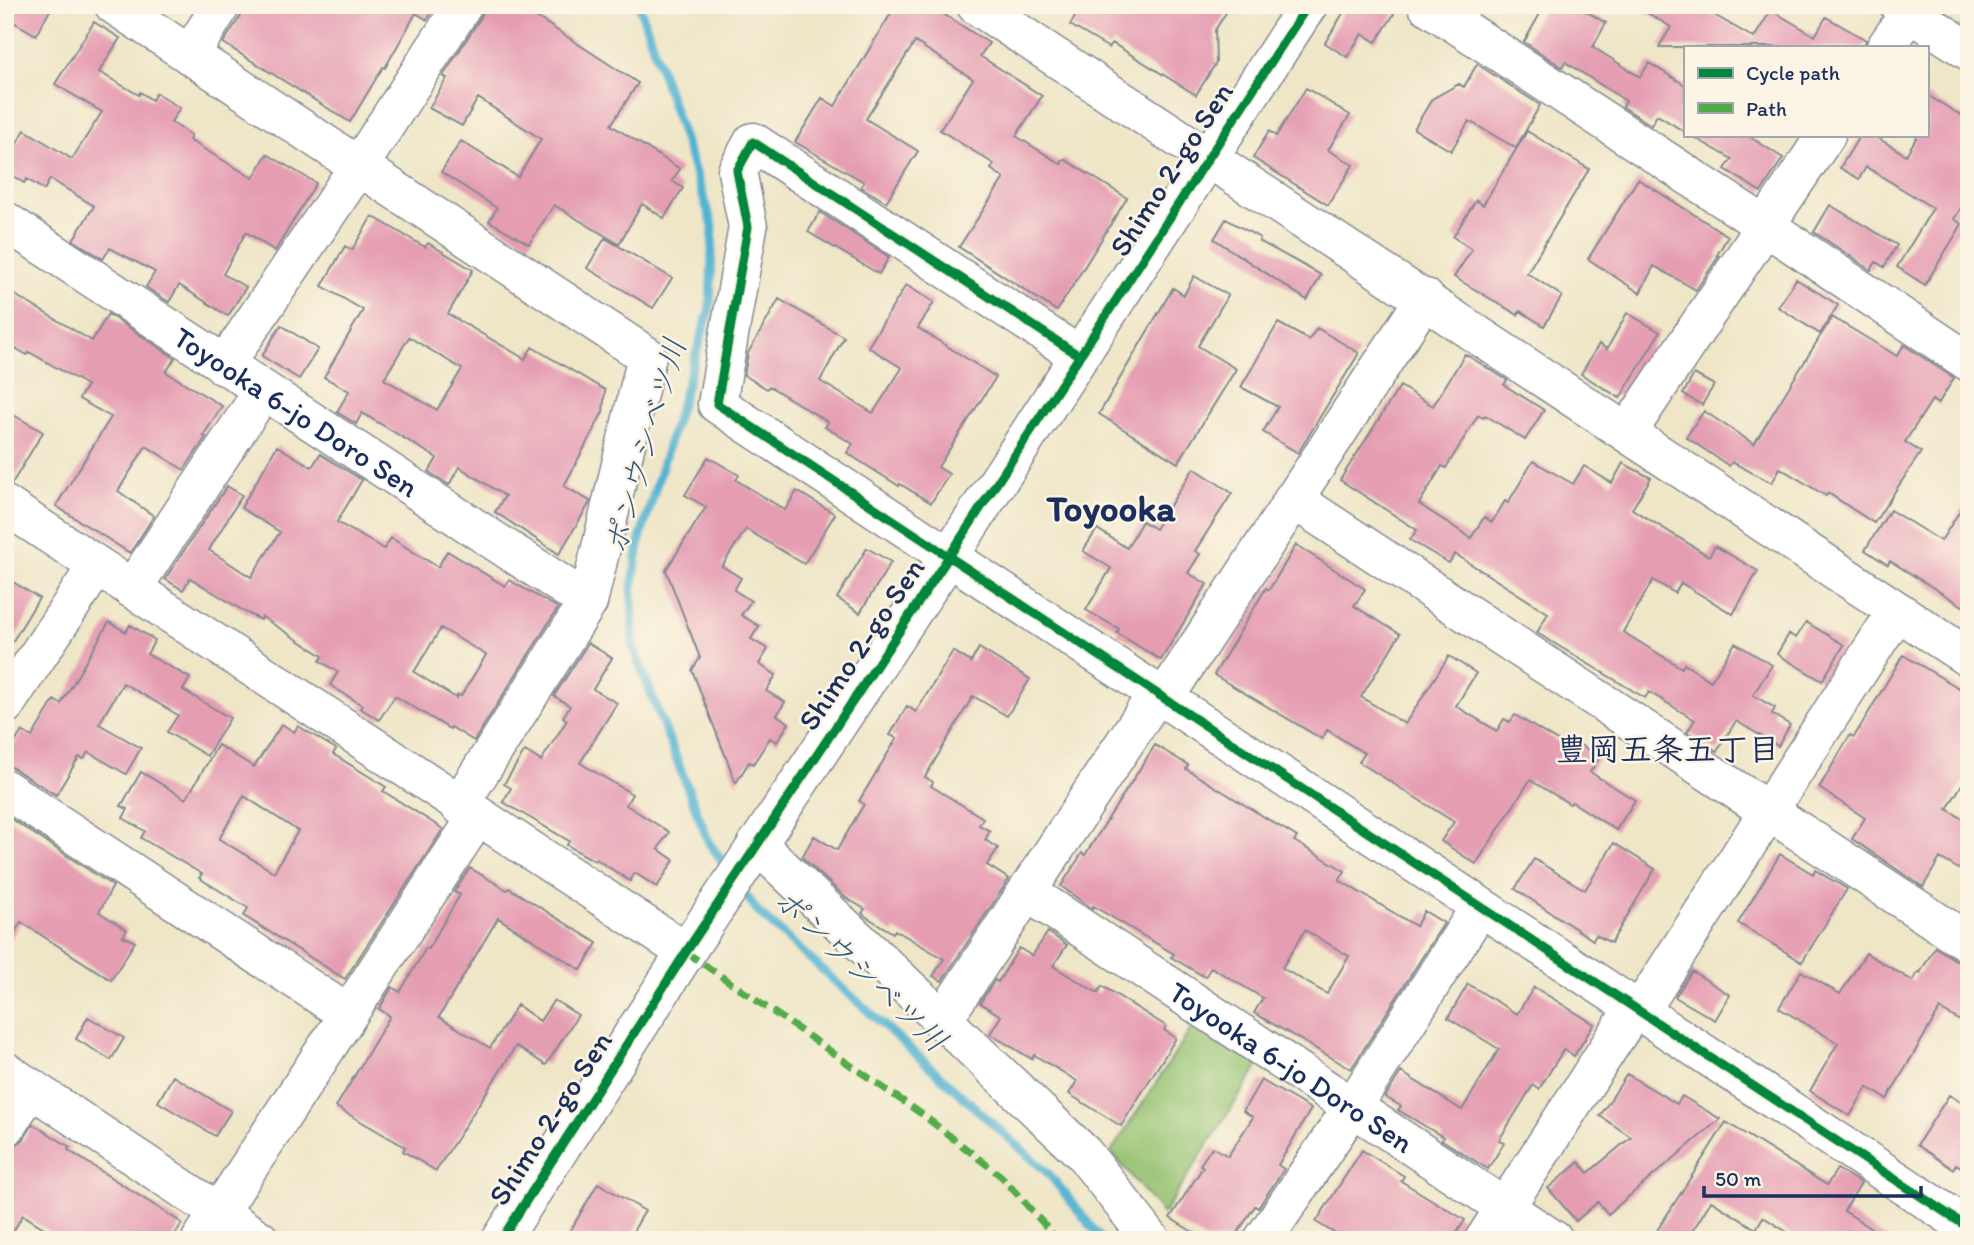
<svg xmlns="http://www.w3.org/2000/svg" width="1974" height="1245" font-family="Itim,'Klee One',sans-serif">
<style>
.green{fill:#94c270;stroke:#587867;stroke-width:2}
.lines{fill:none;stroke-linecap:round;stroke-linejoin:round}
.stream{stroke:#53b3d2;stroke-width:9}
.building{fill:#e59db2;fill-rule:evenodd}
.minor-casing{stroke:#858a92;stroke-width:41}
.minor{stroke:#fff;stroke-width:38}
.quiet{stroke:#52ab49;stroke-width:7;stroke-dasharray:14 7;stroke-linecap:butt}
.cycleway-casing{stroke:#fcf5e5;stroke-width:13}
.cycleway{stroke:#00873e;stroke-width:9}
.labels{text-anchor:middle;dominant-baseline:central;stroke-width:5;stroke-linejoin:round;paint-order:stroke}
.street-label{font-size:30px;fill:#1b2f5e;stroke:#fcf5e5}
.water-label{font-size:32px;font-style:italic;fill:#2c5781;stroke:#fcf5e5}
.neighbourhood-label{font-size:32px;font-weight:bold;fill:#1b2f5e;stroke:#fcf5e5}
.district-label{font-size:37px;font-weight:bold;fill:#1b2f5e;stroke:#fcf5e5}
</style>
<rect width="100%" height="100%" fill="#fcf5e5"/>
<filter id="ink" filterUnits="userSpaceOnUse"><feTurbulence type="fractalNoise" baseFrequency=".0143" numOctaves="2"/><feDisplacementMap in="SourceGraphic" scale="14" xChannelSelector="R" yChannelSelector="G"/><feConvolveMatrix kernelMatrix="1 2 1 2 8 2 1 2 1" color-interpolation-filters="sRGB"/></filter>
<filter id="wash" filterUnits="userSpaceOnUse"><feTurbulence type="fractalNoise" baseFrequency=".00686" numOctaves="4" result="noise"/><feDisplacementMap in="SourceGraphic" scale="28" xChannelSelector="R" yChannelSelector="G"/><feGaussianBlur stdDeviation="1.57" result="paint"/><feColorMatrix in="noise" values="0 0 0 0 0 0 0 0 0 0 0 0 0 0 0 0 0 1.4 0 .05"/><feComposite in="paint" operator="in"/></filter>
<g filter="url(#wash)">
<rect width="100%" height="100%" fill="#efe6c7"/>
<path class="green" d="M1195 1023 1259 1065 1163 1214 1111 1152Z"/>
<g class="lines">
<path class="stream" d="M639 5 713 226 710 308 640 539 632 588 633 647 709 843 729 870
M741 888 758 912 1049 1174 1102 1240"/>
</g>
<g id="blocks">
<path class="building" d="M5 5H53L36 35 5 17Z
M243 5H437L427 20 416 13 385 68 383 67 350 122 223 43 240 17Z
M485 5H518L638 83 611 125 680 169 672 181 683 188 664 218 642 204 619 244 554 205 529 244 489 221 497 208 441 172 461 141 518 177 541 139 478 98 462 126 429 108 447 78 443 76 481 17Z
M896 5H929L989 43 980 56 1042 96 1016 136 1061 164 1064 159 1127 198 1057 311 959 247 1004 178 991 169 994 164 940 130 973 79 915 42 866 119 918 151 886 202 861 187 864 182 795 142 822 98 835 106Z
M1082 5H1231L1215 30 1216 63 1196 95 1112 43 1109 48 1070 25Z
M1348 5H1379L1394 14 1376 42 1362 34 1347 57 1325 43Z
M1545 5H1575L1606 23 1593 47 1640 77 1649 63 1685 85V132L1657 115 1651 125 1623 107 1626 101 1565 62 1562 67 1524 42Z
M1634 5H1697L1754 38 1771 10 1815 36 1826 17 1866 40 1864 47H1659L1671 27Z
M94 22 120 38 99 72 139 95 140 92 152 100 156 93 180 108 171 122 191 135 189 140 253 178 267 154 316 183 275 251 246 232 223 274 246 287 228 316 179 285 169 302 146 287 155 272 110 248 103 259 73 240 94 206 50 179 44 190 27 179 24 183 5 171V162L25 130 72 159 102 112 55 84Z
M1477 64 1540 105 1516 148 1469 121 1451 151 1414 129 1432 99 1459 84 1464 87Z
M1306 88 1350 115 1328 150 1353 165 1328 205 1253 158 1269 131 1276 136Z
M1927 95 1969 120V195L1954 219 1962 224 1925 285 1897 267 1933 208 1866 167 1859 179 1840 168 1860 135H1873L1906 155 1918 135H1927Z
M1527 131 1589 169 1527 273 1562 296 1544 326 1520 311 1518 315 1454 277 1472 249 1453 237 1476 200 1483 205Z
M1690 135H1747L1783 158 1761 192 1725 169 1732 159Z
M1638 179 1728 236 1717 255 1719 256 1696 290 1654 266 1640 293 1588 259Z
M1830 205 1897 245 1884 267 1876 262 1871 270 1814 232Z
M820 212 889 257 879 274 808 232Z
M372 216 425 247 428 243 473 270 448 314 525 359 532 347 605 390 603 412 564 486 590 501 589 504 559 554 495 512 505 496 459 467 449 485 429 472 437 458 362 413 356 424 337 412 349 391 324 377 363 310 322 286 345 246 352 250ZM409 337 462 369 437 410 384 379Z
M1226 219 1260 238 1259 241 1321 275 1307 300 1214 239Z
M605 238 672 278 653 308 587 268Z
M1194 276 1228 295 1198 346 1236 369 1178 463 1099 414 1173 288 1184 295Z
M1796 279 1838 305 1820 334 1778 307Z
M906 285 934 302 918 328 996 377 938 467 949 474 931 503 900 484 899 486 847 453 853 444 825 427 828 422 769 386 767 389 744 375 748 353 779 299 844 337 820 381 873 413 902 368 868 347Z
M5 289 92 341 108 314 175 358 166 372 222 406 203 436 206 437 184 470 146 446 118 491 154 516 130 553 56 506 111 417 79 399 87 385 29 352 27 355 5 342Z
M1627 313 1660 332 1620 398 1581 374 1599 344 1607 349Z
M1832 317 1897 356 1904 345 1954 378 1938 404 1932 400 1905 442 1921 452 1874 523 1828 493 1826 496 1780 468 1772 483 1732 462 1729 466 1686 437 1704 411 1754 444Z
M1278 323 1309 340 1317 328 1359 353 1298 453 1263 432 1278 407 1241 387Z
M281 325 318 349 299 379 262 356Z
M1465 354 1507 380 1504 385 1544 410 1525 440 1485 415 1483 418 1478 415 1446 468 1442 466 1419 504 1471 538 1484 517 1492 522 1505 501 1508 503 1533 461 1573 484 1584 466 1612 483 1623 463 1651 478 1632 509 1709 556 1715 546 1758 571 1733 614 1681 583 1675 593 1653 580 1623 632 1682 668 1684 664 1711 681 1735 643 1772 665 1753 695 1775 708 1772 714 1790 725 1778 746 1736 721 1717 751 1687 732 1695 720 1649 692 1645 698 1537 633 1548 613 1455 554 1449 563 1410 540 1417 530 1340 480 1400 386 1433 406Z
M1694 374 1714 385 1702 405 1683 394Z
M5 410 43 432 11 485 5 483Z
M277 446 312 467 320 454 362 480 337 522 384 549 391 538 438 567 447 551 505 586 509 580 558 608 474 741 451 727 450 729 395 696 379 720 360 708 362 705 330 685 338 672 320 661 323 656 262 617 261 620 247 613 190 578 183 590 165 579 227 486 242 495 209 550 251 577 280 532 241 508ZM441 628 486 655 461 696 458 695 456 698 414 672Z
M708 457 739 475 736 480 785 510 797 491 835 514 804 564 746 529 722 566 741 578 734 590 751 601 741 615 759 626 751 639 768 649 759 664 776 675 766 691 785 702 777 715 789 723 777 742 770 738 753 764 749 762 736 783 692 670 700 658 666 570 706 507 685 495Z
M1194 468 1232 493 1195 551 1200 554 1188 573 1207 584 1161 660 1117 633 1119 629 1086 610 1111 568 1083 551 1097 529 1127 548 1142 521 1155 529Z
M1969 496V610L1890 561 1888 565 1865 550 1890 510 1941 541Z
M1296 545 1365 589 1354 606 1400 634 1361 697 1405 724 1449 656 1476 673 1456 706 1497 731 1504 719 1510 722 1515 715 1564 745 1568 738 1600 757 1590 772 1635 800 1616 830 1572 802 1570 804 1530 780 1476 864 1441 841 1454 822 1359 762 1364 753 1327 730 1322 739 1214 675 1266 588 1269 590Z
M867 548 891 562 860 613 837 598Z
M5 577 39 598 5 654Z
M109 622 126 632 130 625 155 640 147 654 190 678 183 690 230 718 207 756 167 732 178 715 123 683 99 724 141 748 126 774 88 752 84 759 79 757 56 795 5 763V758L22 731 32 737 54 700 61 704Z
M1806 622 1844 645 1822 681 1777 654 1789 634 1796 638Z
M588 643 612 658 593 689 617 703 580 763 632 794 626 805 669 832 658 849 674 860 657 887 635 873 630 881 596 859 595 861 567 845 569 841 503 802 511 788 504 784 525 751 541 761 567 720 563 717 570 706 554 696Z
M979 648 1030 679 1007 716 973 696 925 777 933 782 931 786 983 818 979 825 990 831 985 840 998 848 987 865 1009 879 942 981 933 976 944 959 895 930 893 933 865 916 862 913 865 909 846 898 802 857 814 836 837 850 864 804 859 801 897 738 890 735 907 706 916 712 953 651 971 662Z
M1903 655 1969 694V773L1947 809 1969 823V875L1940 858 1923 887 1852 839 1865 818 1819 788 1850 735 1854 737Z
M282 724 294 732 298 726 336 749 333 754 386 787 383 791 443 829 345 979 244 916 248 908 199 878 202 874 141 838 145 831 123 818 128 809 121 806 141 772 186 799 218 745 254 767ZM244 796 298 831 274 872 219 839Z
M1155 745 1188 765 1186 769 1297 837 1294 841 1345 871 1339 880 1416 926 1424 911 1444 923 1351 1069 1254 1013 1263 998 1211 967 1205 977 1171 957 1174 954 1093 906 1092 909 1061 886 1082 853 1085 855ZM1305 930 1349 956 1327 994 1282 968Z
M5 815 113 886 99 912 127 930 123 936 135 942 111 980 21 922 5 948Z
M1614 843 1655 869 1611 943 1596 935 1593 940 1515 889 1534 859 1585 890Z
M1780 854 1813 874 1815 870 1847 889 1802 962 1738 923Z
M470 868 507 890 509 888 597 943 581 970 498 918 439 1017 490 1048 517 1005 540 1021 554 1000 578 1015 546 1065 516 1046 436 1171 403 1151 405 1147 336 1107 390 1016 379 1009 392 987 400 992 426 948 428 949 460 895 454 892Z
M1048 932 1067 945 1053 966 1098 993 1102 986 1166 1026 1164 1030 1176 1038 1121 1126 1069 1094 1077 1081 1034 1055 1032 1059 990 1034 1001 1016 980 1003 995 980 998 982 1019 948 1032 956Z
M1935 947 1957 961 1969 965V1026L1940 1009 1887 1099 1867 1087 1850 1116 1810 1091 1838 1043 1779 1008 1801 971 1840 994 1866 953 1913 981 1918 972 1920 973Z
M1692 971 1730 995 1715 1020 1675 997Z
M1468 984 1517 1014 1534 987 1594 1024 1574 1056 1564 1049 1539 1089 1533 1085 1499 1140 1504 1143 1488 1169 1442 1140 1443 1137 1398 1110 1401 1106 1385 1097 1401 1072 1462 1110 1499 1049 1448 1018Z
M88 1017 124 1038 111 1060 76 1039Z
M1627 1074 1677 1104 1682 1096 1720 1119 1608 1214 1598 1202 1576 1221 1548 1188 1579 1162 1588 1173 1631 1137 1600 1116Z
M173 1076 231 1111 215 1136 158 1102Z
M1261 1080 1311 1109 1278 1165 1284 1169 1258 1208 1255 1206 1233 1240H1206L1170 1218 1203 1167 1200 1165 1212 1147 1228 1156 1253 1117 1243 1111Z
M1949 1095 1969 1107V1172L1956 1164 1953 1169 1917 1145Z
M1726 1122 1827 1185 1837 1169 1861 1183 1844 1211 1890 1240H1800L1763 1217 1756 1229 1711 1201 1687 1240H1651Z
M33 1124 70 1147 68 1150 182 1223 172 1240H63L23 1215 8 1240H5V1157L10 1149 23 1140Z
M1362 1150 1404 1176 1401 1181 1465 1220 1452 1240H1346L1316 1222Z
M598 1183 645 1211 628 1240H565Z"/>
</g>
</g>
<g filter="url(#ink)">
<use href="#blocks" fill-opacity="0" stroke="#858a92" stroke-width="2"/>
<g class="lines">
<defs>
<g id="minor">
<path d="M114 5 647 356 588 602 459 805"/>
<path d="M976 5 1969 658"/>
<path d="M1427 5 1764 225 1969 362"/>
<path d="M1899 5 1969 51"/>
<path d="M1886 47 1910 12"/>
<path d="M190 55 221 5"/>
<path id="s1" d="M5 221 588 602"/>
<path d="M1078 355 753 142 737 171 748 227 717 404 1969 1228"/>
<path d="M224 366 359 166 463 5"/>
<path d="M1627 433 1826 135"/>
<path d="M1293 499 1969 943"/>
<path d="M5 505 686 952"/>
<path d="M132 589 263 391"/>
<path d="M1165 697 1425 298"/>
<path d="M5 705 97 566"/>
<path d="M5 789 348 1014"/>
<path d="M757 844 1084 1154 1151 1240"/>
<path id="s2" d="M1027 892 1554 1240"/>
<path d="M1640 1011 1897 611"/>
<path d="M942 1021 1158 692"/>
<path d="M5 1071 260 1240"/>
<path d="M5 1128 31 1088"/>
<path d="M201 1240 477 817"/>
<path d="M501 1240 686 952 950 555 1308 5"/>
<path d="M1263 1240 1352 1108 1480 907"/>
<path d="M1484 1240 1635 1007"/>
</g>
</defs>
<use href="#minor" class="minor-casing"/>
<use href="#minor" class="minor"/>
<path class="quiet" d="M686 952 923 1115 1001 1176 1058 1240"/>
<defs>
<path id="cycleway" d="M1078 355 753 142 737 171 748 227 717 404 1969 1228
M501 1240 686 952 950 555 1308 5"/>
</defs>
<use href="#cycleway" class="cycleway-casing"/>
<use href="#cycleway" class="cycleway"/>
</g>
</g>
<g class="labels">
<g class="street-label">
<text transform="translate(1171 169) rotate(-57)">Shimo 2-go Sen</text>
<text stroke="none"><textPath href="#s1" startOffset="348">Toyooka 6-jo Doro Sen</textPath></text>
<text transform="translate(861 644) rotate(-56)">Shimo 2-go Sen</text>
<text stroke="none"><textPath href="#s2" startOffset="317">Toyooka 6-jo Doro Sen</textPath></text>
<text transform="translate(550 1118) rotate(-57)">Shimo 2-go Sen</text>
</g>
<g class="water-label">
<text transform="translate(645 446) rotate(-74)">ポンウシベツ川</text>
<text transform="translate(861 970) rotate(43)">ポンウシベツ川</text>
</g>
<g class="neighbourhood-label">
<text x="1668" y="749">豊岡五条五丁目</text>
</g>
<g class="district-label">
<text x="1111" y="508">Toyooka</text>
</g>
</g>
<rect width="1974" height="1245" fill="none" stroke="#fcf5e5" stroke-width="28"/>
<rect x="1684" y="46" width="245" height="91" fill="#fcf5e5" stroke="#a2a6af" stroke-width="2"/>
<rect x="1698" y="68" width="35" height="10" fill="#00873e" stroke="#a2a6af" stroke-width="2"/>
<text x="1746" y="80" font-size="21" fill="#1b2f5e">Cycle path</text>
<rect x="1698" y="103" width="35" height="10" fill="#52ab49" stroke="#a2a6af" stroke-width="2"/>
<text x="1746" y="116" font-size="21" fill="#1b2f5e">Path</text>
<path d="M1704 1186v10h217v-10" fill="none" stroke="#1b2f5e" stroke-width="3.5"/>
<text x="1715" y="1186" font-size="21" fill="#1b2f5e" stroke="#fcf5e5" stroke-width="5" paint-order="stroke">50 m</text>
</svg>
